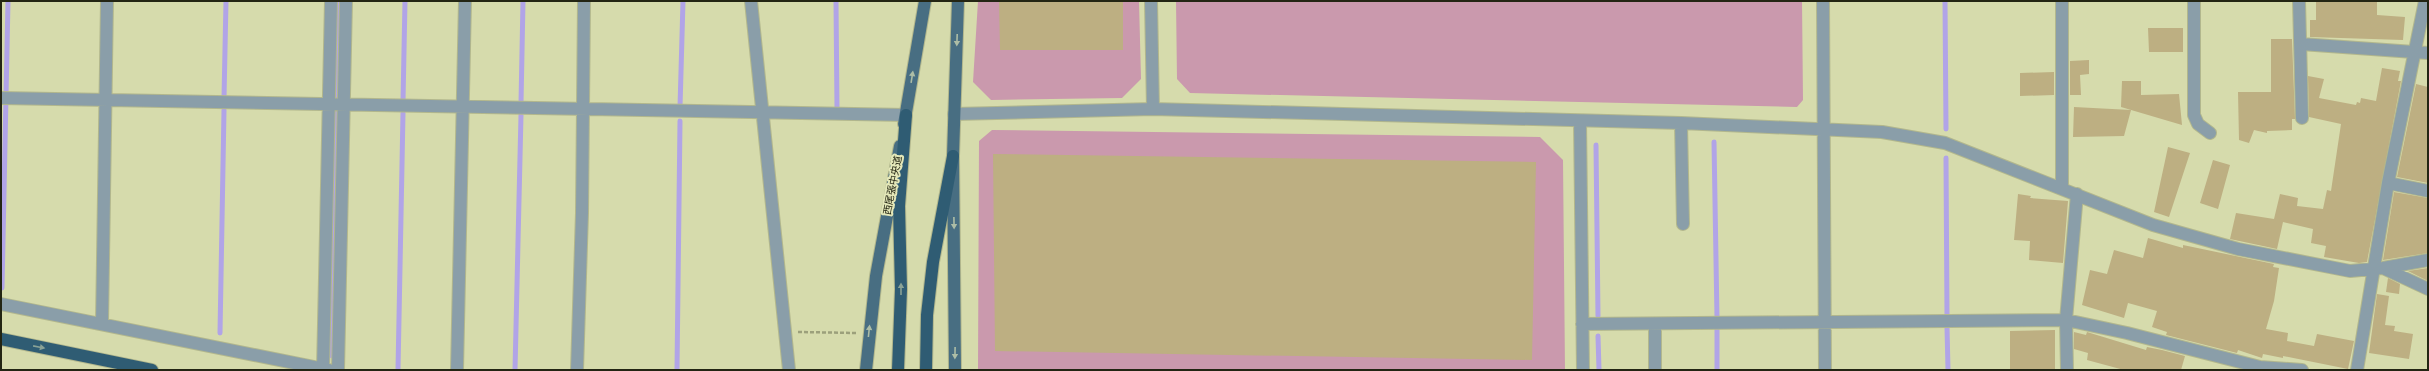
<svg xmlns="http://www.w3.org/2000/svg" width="2429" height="371" font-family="Commissioner,'Noto Sans JP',sans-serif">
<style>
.green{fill:#ca99ad}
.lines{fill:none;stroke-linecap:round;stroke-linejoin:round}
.stream{stroke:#b1a4e7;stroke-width:5}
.building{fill:#bdaf82}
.minor-casing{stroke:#b2b78d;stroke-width:14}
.major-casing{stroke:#b2b78d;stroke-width:14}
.highway-casing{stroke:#b2b78d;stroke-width:14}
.path{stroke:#9ca07b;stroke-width:2.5;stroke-dasharray:4 2;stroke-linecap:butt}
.minor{stroke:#8a9ea9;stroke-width:12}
.major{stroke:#486e82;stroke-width:12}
.highway{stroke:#2f5c73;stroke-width:12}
.oneway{fill:#adbda6}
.oneway2{fill:#8aa296}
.labels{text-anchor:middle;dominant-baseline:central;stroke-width:4;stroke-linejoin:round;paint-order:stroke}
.street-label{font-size:10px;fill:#232513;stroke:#e4e8b9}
</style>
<rect width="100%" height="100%" fill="#d6dbac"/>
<path class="green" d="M978 1H1139L1141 79 1122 98 991 100 973 82Z
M1176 1H1802L1803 100 1797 107 1190 93 1177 79Z
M992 130 1540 137 1563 160 1565 370H978L979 141Z"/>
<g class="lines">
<path class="stream" d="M836 1 837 109
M1945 1 1946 129
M224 98 226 1
M336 100 338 1
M403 101 405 1
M521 103 523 1
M680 107 683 1
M1714 142 1717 318
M1596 145 1598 316
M1946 158 1947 316
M2 288 8 1
M1947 327 1948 370
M220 333 224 110
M1598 336 1599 370
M332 356 336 112
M398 370 403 113
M515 370 521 115
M677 370 680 121
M1717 370V328"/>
</g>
<path class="building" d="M999 1H1123V50H1000Z
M2316 1H2377V15L2405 17 2403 40 2310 37V20H2316Z
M2148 28H2183V52H2149Z
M2271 39H2292L2295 119H2292V130L2267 131V133L2254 130 2249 143 2239 140 2238 92H2271Z
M2089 60V74L2080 75 2081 95H2070V61Z
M2382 68 2400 71 2398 81H2401L2367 262 2359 263 2324 257 2326 246 2311 243 2313 229 2283 222 2277 249 2230 239 2236 213 2274 219 2280 194 2298 198 2297 206 2323 209 2327 190 2331 191 2341 124 2309 117 2308 76 2324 79 2319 98 2356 105 2357 102 2360 103 2361 98 2376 101Z
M2054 72V95L2020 96V73Z
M2122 81H2141V95L2179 94 2182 125 2121 107Z
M2416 84 2428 87V183L2397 177Z
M2074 107 2131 110 2124 136 2073 137Z
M2168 147 2190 153 2169 217 2154 212Z
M993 154 1536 162 1532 360 995 351Z
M2213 160 2230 165 2218 209 2200 203Z
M2394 192 2428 198V253L2383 260Z
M2018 194 2031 196 2030 198 2068 201 2063 263 2029 260 2030 241 2014 240Z
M2148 238 2183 248V245L2274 264 2273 267 2279 268 2274 301 2266 329 2288 333 2287 341 2314 346 2317 334 2354 341 2348 369 2283 356V358L2263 354 2262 358 2238 350 2237 353 2166 335 2167 332 2152 327 2157 311 2128 303 2124 318 2082 305 2090 270 2107 274 2114 250 2143 258Z
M2428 268V281L2408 271Z
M2388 278 2400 284 2399 294 2386 292Z
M2377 294 2389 296 2385 325 2395 326 2394 331 2413 334 2409 359 2369 353Z
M2055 330V370H2010V331Z
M2074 332 2086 335 2087 332 2146 350 2147 347 2162 350 2185 356 2181 370H2124L2087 360 2088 353 2074 349Z"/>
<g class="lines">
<defs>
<path id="minor" d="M751 1 789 370
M1151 1 1153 109
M1823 1 1825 370
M2194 1V115L2198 124 2210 133
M2299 1 2302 118
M2301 44 2428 53
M1 98 906 115
M954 114 1153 109 1681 123 1882 132 1945 143 2153 225 2238 249 2350 271 2383 268 2428 260
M1580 121 1583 370
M1681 123 1683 224
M2388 183 2428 191
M2062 187V1
M2383 268 2428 289
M1 304 329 370
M102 324 107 1
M1582 324 2066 320 2127 333 2260 367 2302 370
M323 370 331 1
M338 370 346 1
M457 370 465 1
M577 370 582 213 584 1
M1655 370V324
M2067 370 2066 320 2077 194
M2357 370 2388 183 2425 1"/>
<path id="major" d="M904 124 925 1
M866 370 876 276 900 146
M955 370 953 156 958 1"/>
<path id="highway" d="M1 339 152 370
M898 370 901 289 899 206 906 115
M926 370 927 315 933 262 953 156"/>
</defs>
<use href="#minor" class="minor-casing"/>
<use href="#major" class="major-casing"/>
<use href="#highway" class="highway-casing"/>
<path class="path" d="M798 332 857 333"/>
<use href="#minor" class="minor"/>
<use href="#major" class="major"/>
<use href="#highway" class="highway"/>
</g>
<defs><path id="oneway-solid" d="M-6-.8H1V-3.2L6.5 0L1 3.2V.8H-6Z"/></defs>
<g class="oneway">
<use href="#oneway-solid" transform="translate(957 40) rotate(92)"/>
<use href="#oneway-solid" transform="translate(912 77) rotate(-81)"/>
<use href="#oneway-solid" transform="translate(954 223) rotate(89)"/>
<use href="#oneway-solid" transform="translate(869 331) rotate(-84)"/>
<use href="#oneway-solid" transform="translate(955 353) rotate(91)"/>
</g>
<g class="oneway2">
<use href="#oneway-solid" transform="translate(901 289) rotate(-90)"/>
<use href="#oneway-solid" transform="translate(39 347) rotate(11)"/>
</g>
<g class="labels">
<g class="street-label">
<text transform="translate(892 185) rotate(-79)">西尾張中央道</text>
</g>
</g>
<rect width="2429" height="371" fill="none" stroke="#232513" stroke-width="4"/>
</svg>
